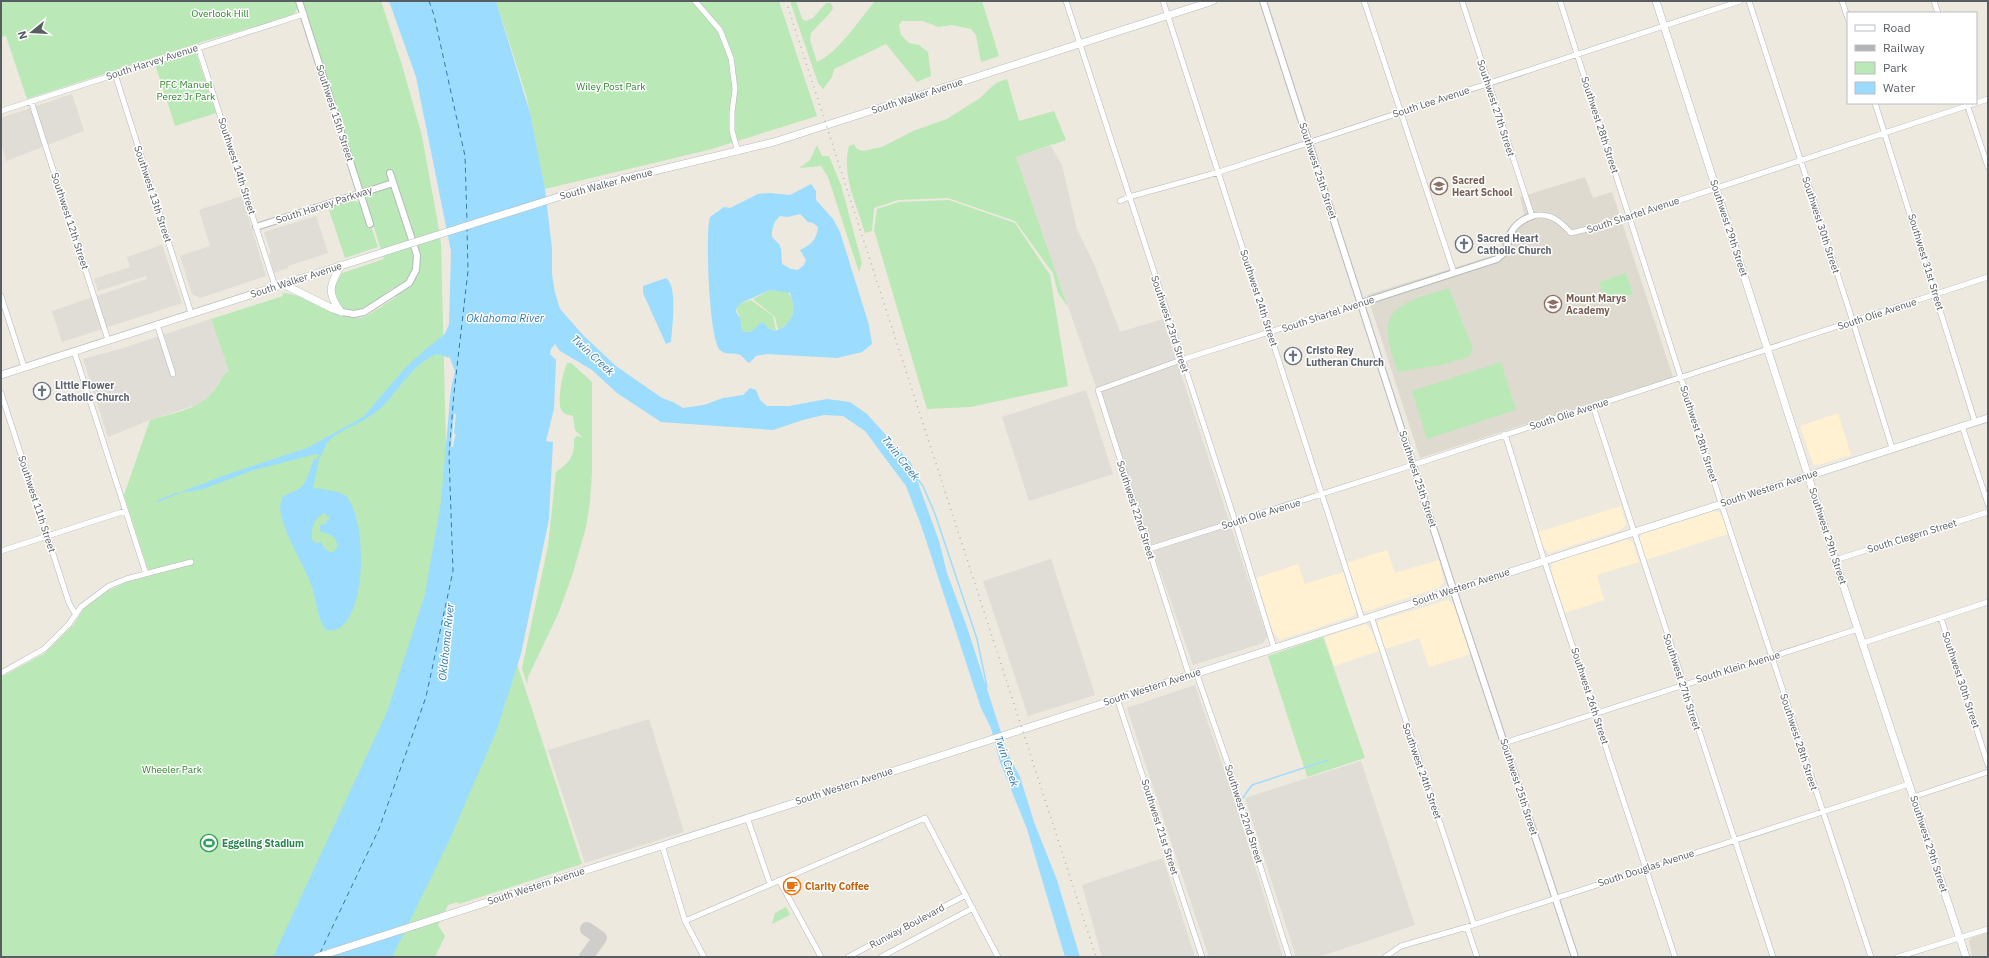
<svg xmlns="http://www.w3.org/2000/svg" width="1989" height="958" font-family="'IBM Plex Sans',sans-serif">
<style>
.commercial{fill:#fff1d1}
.industrial{fill:#e0dcd6}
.education{fill:#dfdacf}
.green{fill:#bbe8b7}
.water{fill:#9cdcff;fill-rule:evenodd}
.pier{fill:#ede9de}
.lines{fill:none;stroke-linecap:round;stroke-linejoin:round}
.stream{stroke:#9cdcff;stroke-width:1.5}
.ferry{stroke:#2e79b2;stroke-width:1;stroke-dasharray:5 4;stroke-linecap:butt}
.taxiway{stroke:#d0ceca;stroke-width:14}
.minor-casing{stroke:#b5b8bd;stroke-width:6}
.tertiary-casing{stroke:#b5b8bd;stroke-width:8}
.secondary-casing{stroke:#b5bac0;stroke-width:8}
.minor{stroke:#fff;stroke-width:5}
.tertiary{stroke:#fff;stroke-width:6}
.secondary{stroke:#fff;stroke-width:7}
.rail{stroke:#b3b4b5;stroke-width:1.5;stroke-dasharray:1 5;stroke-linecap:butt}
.secondary-bridge-casing{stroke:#b5bac0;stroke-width:8;stroke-linecap:butt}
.secondary-bridge{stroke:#fff;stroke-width:7}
.labels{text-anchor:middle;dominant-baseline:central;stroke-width:3;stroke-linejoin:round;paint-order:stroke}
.park-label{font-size:10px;fill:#2e862b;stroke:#fff}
.street-label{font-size:10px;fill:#585d62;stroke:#fff}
.education-label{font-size:10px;font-weight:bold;fill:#785e54;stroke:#fff;text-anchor:start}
.worship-label{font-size:10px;font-weight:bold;fill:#5b616d;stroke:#fff;text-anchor:start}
.leisure-label{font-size:10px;font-weight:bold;fill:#27864d;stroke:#fff;text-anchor:start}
.food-label{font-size:10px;font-weight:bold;fill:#c56008;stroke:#fff;text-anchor:start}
.water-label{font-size:11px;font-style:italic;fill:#2e79b2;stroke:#fff}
</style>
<rect width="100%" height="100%" fill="#ede9de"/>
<path class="commercial" d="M1838 413 1851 455 1818 465 1813 464 1800 426Z
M1621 506 1626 524 1621 530 1549 553 1543 547 1538 532Z
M1714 511 1719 512 1722 516 1728 534 1645 560 1639 540 1642 534Z
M1626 540 1632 541 1639 562 1597 575 1604 600 1565 613 1551 571 1552 564 1572 556Z
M1387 550 1395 573 1439 560 1444 582 1438 588 1364 612 1347 563Z
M1298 564 1305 584 1343 572 1356 611 1353 616 1280 640 1273 632 1256 578Z
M1447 600 1454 604 1471 654 1429 667 1419 638 1385 649 1377 628 1378 621Z
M1366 624 1371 630 1379 651 1334 666 1325 637Z"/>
<path class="industrial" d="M72 94 84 131 6 161 1 142V118Z
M1051 146 1062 165 1077 229 1094 264 1120 332 1163 319 1267 637 1263 643 1193 665 1016 157Z
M242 196 266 276 200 298 192 294 180 256 210 246 199 210Z
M316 216 328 253 288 266V268L274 273 269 254 271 253 264 232Z
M162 245 182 303 62 342 52 311 147 279 146 276 98 291 94 279 130 267 127 257Z
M211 319 229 371 219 381 212 394 202 403 150 420 108 437 83 359 120 349Z
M1086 390 1113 474 1029 501 1002 417Z
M1051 559 1095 695 1028 716 983 581Z
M1195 685 1234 799 1283 957H1209L1127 708Z
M649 719 684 832 585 863 548 750Z
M1361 761 1415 925 1318 957H1296L1245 798Z
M1163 858 1195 957H1102L1082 885Z"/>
<path class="education" d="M1585 177 1593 198 1612 192 1673 377 1420 458 1367 295 1498 254 1507 230 1524 214 1520 197Z
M1988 932V957H1972L1969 941 1972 938Z"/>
<path class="green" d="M1 1H296C299 9 296 13 288 17L205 41 27 99 6 36 1 37Z
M302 1H381L402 65 422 136 438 224 441 243 446 444 582 864 459 904 457 902 448 905 438 925 445 936 435 957H1V677L45 653 74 624 84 608 105 592 127 582 150 576 124 495 150 420C169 414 196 410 210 395 218 388 219 377 229 371L211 319 283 296 282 293C310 294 341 325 364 317 375 312 386 303 396 297L393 288C377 299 358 319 338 305L333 290 342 273 384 259Z
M496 1H779L817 116 712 149 545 189 526 95Z
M790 1H796L802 19 806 21 813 18 826 3H831L833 8 831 12 811 33 810 40 817 62C838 53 860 19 875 1H982L999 56 981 62 976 35 971 29 952 25 938 27 923 21H902L899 25 901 35 909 43 919 45 928 52 931 76 917 82 886 44 834 69 832 77 823 89 818 83Z
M196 53 216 113 175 126 155 64 186 54Z
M1007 79 1019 121 1054 111 1066 140 1016 157 1068 307 1058 293 1053 273 1015 221 948 198 898 200 874 208 872 231 865 233C857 205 841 175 849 146L854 144 857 149 863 151 882 147 913 131 947 119 980 98 996 83Z
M817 145 822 156H829L841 185 862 263 859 272 828 177 821 166 799 168 810 160Z
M352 200 360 203 363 202 378 247 345 258 328 207Z
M949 200 1015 223 1050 275 1068 386 971 407 927 409 874 230 877 209 899 202Z
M1626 273 1633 294 1605 303 1599 282Z
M1449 288 1473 348 1469 357 1442 365 1398 372C1394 361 1389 348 1388 336 1383 301 1425 297 1449 288Z
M770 290 787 292C796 299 793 311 791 321L778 330 775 317 753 299Z
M751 300 773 316 776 331 768 328 755 329 752 331 744 332 742 330 739 315 736 309 741 303Z
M1501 362 1516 410 1427 439 1412 391Z
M567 363H571L592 382V474L590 502 586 527 573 573 559 612 528 677 527 684 522 668 548 546 556 472C571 461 574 457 574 439L577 436 582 437 575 430 573 416C570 415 564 415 562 411 556 403 563 372 567 363Z
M1323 637 1365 758 1307 777 1305 768 1328 759 1304 767 1268 656Z
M786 907 790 915 772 924 775 913Z"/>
<path class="water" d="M389 1H496L530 113 545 189 552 249V274L555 293 560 309 584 336 616 366 662 398 673 402 683 408 704 405 723 398 743 395 750 388 756 390 760 400 767 406H789L827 399 850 402 867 414 911 463 939 541 947 573 967 627 1008 754 1020 777 1034 822 1057 880 1080 957H1065L1027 829 1000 762 991 728 981 708 922 528 906 486 865 431 843 416 824 415 803 420 773 430 661 422 617 393 592 370 560 351 555 344 551 349 550 354 556 360 554 409 546 441 553 442 549 519 521 654 496 732 449 841 392 957H273L387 712 425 594 441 502 451 388 455 372 450 358 437 354C414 362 399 390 382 407 367 422 341 428 328 442 324 446 325 452 320 455L316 454 254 470 203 489 178 493 231 473 307 448 363 417 406 367 426 349 445 334 449 324 451 251 416 77Z
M811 184 816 191V200L833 219 840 232 869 325 872 344 862 352 837 358 766 354 756 356 749 363C744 360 743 355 737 354 731 353 725 355 720 350 709 340 705 233 710 217L724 207 730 208 758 194 771 193 790 195ZM800 214 808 222 813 223 818 227C817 239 811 245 800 250L806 260 804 265 798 270 791 269 782 264 781 249 779 244 772 237C772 228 773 222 780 216L788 217ZM770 290 790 293C797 310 793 325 775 331L768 328 763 322 758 325 752 331 744 332 742 330 740 318 736 312V309L741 303Z
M666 278C678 285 672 329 671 342L666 344 643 293V286Z
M314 459 319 460 313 488C319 488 341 492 345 495 370 519 367 639 326 630 316 617 317 601 312 587 305 565 275 521 281 501 284 492 295 493 301 487 308 480 310 468 314 459ZM324 513 330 518 326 521V524L320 525V531C331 536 334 533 338 546L333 552H330L325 549 321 542 315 543 312 539C312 526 312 522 324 513Z"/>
<path class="pier" d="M454 414H456L454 434 457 435 455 436 453 447H451Z"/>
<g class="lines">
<path class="stream" d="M317 460 322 453
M916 477 923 486 935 514 977 639 987 687
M158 501 178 493
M1242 799 1252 785 1328 760"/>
<path class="ferry" d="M429 1 434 15 465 156 467 222
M320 953 379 829 426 697 453 571 449 455 454 393 468 271 467 229"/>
<path class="taxiway" d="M586 957 600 938 587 929"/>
<defs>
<path id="minor" d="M695 1 720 30 731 58 735 89 732 112V131L738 152
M1066 1 1235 521 1274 648
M1163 1 1362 619
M1364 1 1454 273
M1462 1 1532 216C1550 212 1560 221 1571 233L1604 225 1988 99
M1560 1 1721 503 1871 957
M1749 1 1853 322 1892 448
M1842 1 1848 19
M1934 1 1938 13
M198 47 275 286
M115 74 191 313
M31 101 108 340
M1875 103 1975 422
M1967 104 1988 167
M1 111 304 14
M1120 201 1129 197 1219 172 1740 1
M1 296 24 367
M157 324 173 374
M74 351 146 574
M1 393 69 603 76 615
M1593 406 1773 957
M1962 426 1988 504
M1505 434 1544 560 1675 957
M1149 549 1413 465 1988 277
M1 551 125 511
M1835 560 1988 512
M1371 616 1474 925
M1941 618 1988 765
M1863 643 1988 602
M1196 672 1228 764 1289 957
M1 673 44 649 69 624 81 607 109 586 126 579 191 562
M1189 675 1098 390 1181 360 1361 303
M1117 698 1202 957
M1504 743 1858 629
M1913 797 1988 772
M747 817 770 884
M662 845 685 921 704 957
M779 880 821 957
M685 921 925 818 998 957
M1467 927 1477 957
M848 957 966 895
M881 957 973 908
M1385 957 1401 946 1467 927 1909 784
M1898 957 1988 929"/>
<path id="tertiary" d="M299 1 370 224
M1263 1 1453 589 1575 957
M256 227 393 183
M1361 303 1497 259 1506 251C1509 233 1513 223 1532 216
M342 312 354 314 364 312 409 283 416 270 417 255 390 173"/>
<path id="secondary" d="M1656 1 1835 560 1966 957
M593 186 774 142 1213 1
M341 265C330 285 326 292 341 312
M283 284 333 309 342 312
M1 375 390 250
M317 957 1988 418"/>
</defs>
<use href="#minor" class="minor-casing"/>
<use href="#tertiary" class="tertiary-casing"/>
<use href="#secondary" class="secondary-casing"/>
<use href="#minor" class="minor"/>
<use href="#tertiary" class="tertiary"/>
<use href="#secondary" class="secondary"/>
<path class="rail" d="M786 1 1096 957"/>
<defs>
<path id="secondary-bridge" d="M390 250 593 186"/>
</defs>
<use href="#secondary-bridge" class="secondary-bridge-casing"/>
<use href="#secondary-bridge" class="secondary-bridge"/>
</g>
<defs>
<symbol id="school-ring" viewBox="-11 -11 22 22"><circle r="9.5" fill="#fff" stroke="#8d6e63" stroke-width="1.5"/><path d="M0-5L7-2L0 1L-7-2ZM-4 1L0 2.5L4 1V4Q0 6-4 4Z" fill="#8d6e63"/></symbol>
<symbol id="church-ring" viewBox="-11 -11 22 22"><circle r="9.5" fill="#fff" stroke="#6b7280" stroke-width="1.5"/><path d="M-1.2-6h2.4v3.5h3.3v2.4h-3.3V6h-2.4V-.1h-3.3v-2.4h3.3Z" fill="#6b7280"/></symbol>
<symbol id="stadium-ring" viewBox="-11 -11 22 22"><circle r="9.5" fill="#fff" stroke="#2e9e5b" stroke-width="1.5"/><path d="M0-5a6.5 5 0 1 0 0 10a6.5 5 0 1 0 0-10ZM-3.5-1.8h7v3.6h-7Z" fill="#2e9e5b"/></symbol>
<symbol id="cafe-ring" viewBox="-11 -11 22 22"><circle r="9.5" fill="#fff" stroke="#e8710a" stroke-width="1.5"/><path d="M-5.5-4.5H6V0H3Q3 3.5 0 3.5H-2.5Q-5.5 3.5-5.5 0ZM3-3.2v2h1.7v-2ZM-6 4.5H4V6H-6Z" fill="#e8710a"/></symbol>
</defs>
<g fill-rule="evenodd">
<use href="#school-ring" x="1429" y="176" width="20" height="20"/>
<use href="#church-ring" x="1454" y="234" width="20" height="20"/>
<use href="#school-ring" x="1543" y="294" width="20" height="20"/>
<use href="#church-ring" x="1283" y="346" width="20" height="20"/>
<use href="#church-ring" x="32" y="381" width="20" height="20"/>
<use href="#stadium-ring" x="199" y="833" width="20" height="20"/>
<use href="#cafe-ring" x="782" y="876" width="20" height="20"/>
</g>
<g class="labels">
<g class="park-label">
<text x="220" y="13">Overlook Hill</text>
<text x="186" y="84">PFC Manuel<tspan x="186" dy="12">Perez Jr Park</tspan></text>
<text x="611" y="86">Wiley Post Park</text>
<text x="172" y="769">Wheeler Park</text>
</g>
<g class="street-label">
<text transform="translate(152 62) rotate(-18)">South Harvey Avenue</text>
<text transform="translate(917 96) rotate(-18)">South Walker Avenue</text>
<text transform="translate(1431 102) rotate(-18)">South Lee Avenue</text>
<text transform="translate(1496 108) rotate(72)">Southwest 27th Street</text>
<text transform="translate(335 113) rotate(72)">Southwest 15th Street</text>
<text transform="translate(1600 125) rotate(72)">Southwest 28th Street</text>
<text transform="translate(237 166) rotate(72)">Southwest 14th Street</text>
<text transform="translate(1318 171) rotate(72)">Southwest 25th Street</text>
<text transform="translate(606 184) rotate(-15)">South Walker Avenue</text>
<text transform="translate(153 194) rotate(72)">Southwest 13th Street</text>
<text transform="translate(324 205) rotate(-18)">South Harvey Parkway</text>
<text transform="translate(1633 215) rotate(-18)">South Shartel Avenue</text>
<text transform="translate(70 221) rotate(72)">Southwest 12th Street</text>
<text transform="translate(1821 225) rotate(72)">Southwest 30th Street</text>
<text transform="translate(1729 228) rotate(72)">Southwest 29th Street</text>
<text transform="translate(1926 262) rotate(73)">Southwest 31st Street</text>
<text transform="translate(296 280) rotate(-18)">South Walker Avenue</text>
<text transform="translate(1259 298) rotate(72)">Southwest 24th Street</text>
<text transform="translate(1328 314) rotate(-18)">South Shartel Avenue</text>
<text transform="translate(1877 314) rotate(-18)">South Olie Avenue</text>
<text transform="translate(1170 324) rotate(72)">Southwest 23rd Street</text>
<text transform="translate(1569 414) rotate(-18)">South Olie Avenue</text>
<text transform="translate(1699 434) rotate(72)">Southwest 28th Street</text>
<text transform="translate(1418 479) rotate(72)">Southwest 25th Street</text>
<text transform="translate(1769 488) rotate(-18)">South Western Avenue</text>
<text transform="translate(37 504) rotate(72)">Southwest 11th Street</text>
<text transform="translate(1136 510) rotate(72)">Southwest 22nd Street</text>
<text transform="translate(1261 514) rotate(-17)">South Olie Avenue</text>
<text transform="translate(1828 536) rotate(72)">Southwest 29th Street</text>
<text transform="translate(1912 536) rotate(-17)">South Clegern Street</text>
<text transform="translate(1461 587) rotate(-18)">South Western Avenue</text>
<text transform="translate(1738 667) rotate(-17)">South Klein Avenue</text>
<text transform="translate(1961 680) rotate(72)">Southwest 30th Street</text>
<text transform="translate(1682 682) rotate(72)">Southwest 27th Street</text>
<text transform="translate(1152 687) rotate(-18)">South Western Avenue</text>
<text transform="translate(1590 696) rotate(72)">Southwest 26th Street</text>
<text transform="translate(1799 742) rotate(72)">Southwest 28th Street</text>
<text transform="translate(1422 771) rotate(71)">Southwest 24th Street</text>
<text transform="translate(844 786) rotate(-18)">South Western Avenue</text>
<text transform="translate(1519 787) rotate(72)">Southwest 25th Street</text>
<text transform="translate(1244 814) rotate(72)">Southwest 22nd Street</text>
<text transform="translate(1160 827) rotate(72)">Southwest 21st Street</text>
<text transform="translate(1929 844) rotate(72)">Southwest 29th Street</text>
<text transform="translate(1646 868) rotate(-18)">South Douglas Avenue</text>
<text transform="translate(536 886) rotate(-18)">South Western Avenue</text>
<text transform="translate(907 926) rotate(-28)">Runway Boulevard</text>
</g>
<g class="education-label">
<text x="1452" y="180">Sacred<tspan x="1452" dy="12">Heart School</tspan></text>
<text x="1566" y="298">Mount Marys<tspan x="1566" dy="12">Academy</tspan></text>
</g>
<g class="worship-label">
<text x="1477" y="238">Sacred Heart<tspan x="1477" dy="12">Catholic Church</tspan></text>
<text x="1306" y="350">Cristo Rey<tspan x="1306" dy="12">Lutheran Church</tspan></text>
<text x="55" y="385">Little Flower<tspan x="55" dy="12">Catholic Church</tspan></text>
</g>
<g class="leisure-label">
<text x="222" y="843">Eggeling Stadium</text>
</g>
<g class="food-label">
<text x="805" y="886">Clarity Coffee</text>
</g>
<g class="water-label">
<text x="505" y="318">Oklahoma River</text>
<text transform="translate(593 355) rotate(43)">Twin Creek</text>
<text transform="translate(901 458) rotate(52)">Twin Creek</text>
<text transform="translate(446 642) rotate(-84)">Oklahoma River</text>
<text transform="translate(1007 761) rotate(71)">Twin Creek</text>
</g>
</g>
<rect width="1989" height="958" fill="none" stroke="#585d62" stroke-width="4"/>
<rect x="1847" y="12" width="130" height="92" fill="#ffffff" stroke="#bcbec0"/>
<rect x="1855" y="25" width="20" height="6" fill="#ffffff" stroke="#bcbec0"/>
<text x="1883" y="32" font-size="12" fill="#585d62">Road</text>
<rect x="1855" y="45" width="20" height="6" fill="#b3b4b5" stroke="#bcbec0"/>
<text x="1883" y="52" font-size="12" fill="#585d62">Railway</text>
<rect x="1855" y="62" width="20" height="12" fill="#bbe8b7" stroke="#bcbec0"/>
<text x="1883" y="72" font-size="12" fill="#585d62">Park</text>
<rect x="1855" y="82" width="20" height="12" fill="#9cdcff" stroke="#bcbec0"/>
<text x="1883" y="92" font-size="12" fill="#585d62">Water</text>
<g transform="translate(32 32) rotate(252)" stroke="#ffffff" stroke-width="3" paint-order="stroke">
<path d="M0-3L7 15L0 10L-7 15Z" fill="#585d62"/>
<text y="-6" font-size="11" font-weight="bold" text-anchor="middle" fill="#585d62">N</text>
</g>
</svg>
